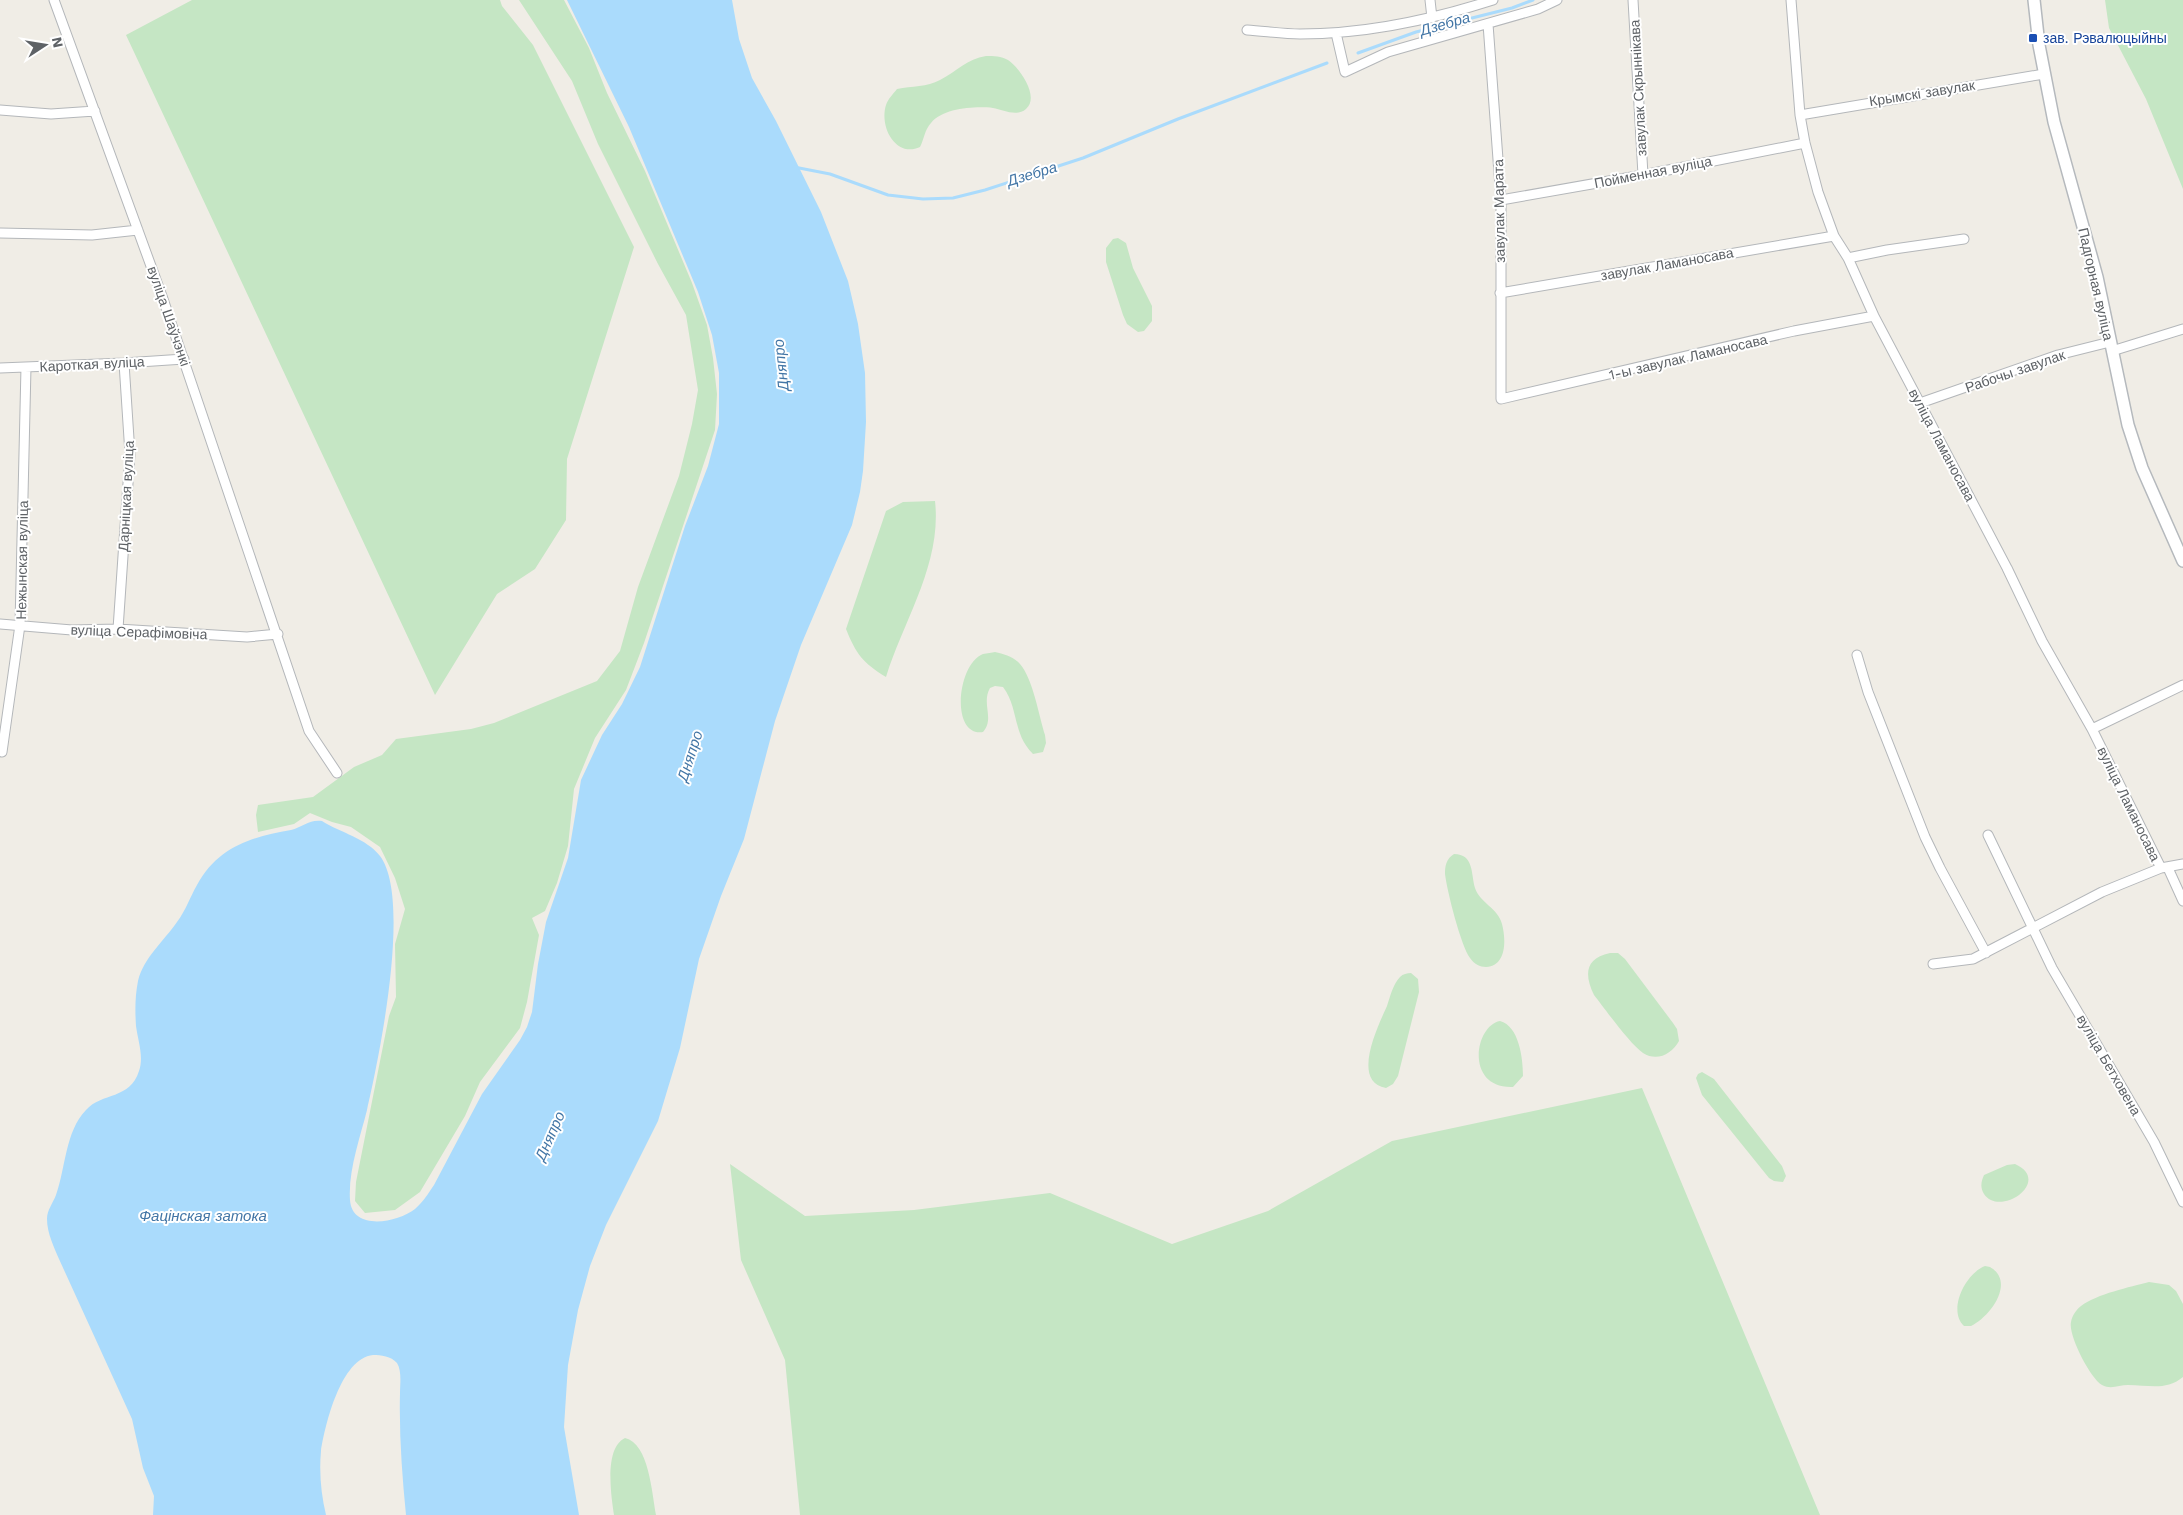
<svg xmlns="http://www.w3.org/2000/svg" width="2183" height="1515" font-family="'Work Sans',sans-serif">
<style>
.green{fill:#c5e6c4}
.water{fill:#aadbfc}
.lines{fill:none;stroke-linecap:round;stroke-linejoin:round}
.stream{stroke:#aadbfc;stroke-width:3}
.street-casing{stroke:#b4b7ba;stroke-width:11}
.secondary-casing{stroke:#b5b9bd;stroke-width:14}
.street{stroke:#fff;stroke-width:9}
.secondary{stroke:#fff;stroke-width:11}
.transit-dot{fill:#1a4fb4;stroke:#fff;stroke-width:2}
.labels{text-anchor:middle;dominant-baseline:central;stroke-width:4;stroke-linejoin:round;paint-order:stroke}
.transit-label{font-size:14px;fill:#164399;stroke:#fff;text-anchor:start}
.street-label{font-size:14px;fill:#5e6266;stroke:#fff}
.water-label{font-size:15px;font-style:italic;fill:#4376a6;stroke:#fff}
</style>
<rect width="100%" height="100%" fill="#f0ede6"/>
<path class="green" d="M192 0H500L502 6 533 45 634 247 567 459 566 520 535 569 497 594 435 695 126 35Z
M519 0H564L589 48 607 93 645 171 692 283 707 325 713 358 717 394 715 430 644 643 626 690 595 738 574 789 568 846 557 883 545 911 532 918 539 935 527 1002 520 1028 480 1082 465 1116 420 1192 395 1210 365 1213 355 1201 356 1182 389 1016 396 997 395 944 405 909 395 878 380 847 351 827 332 822 310 813 294 824 258 832 256 815 258 805 313 797 354 767 382 755 396 739 471 729 494 723 597 681 620 651 638 587 679 476 692 424 698 390 686 315 658 264 598 144 572 81Z
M2105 0H2183V189L2146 99 2109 28Z
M986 56C994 56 1001 56 1008 60 1020 68 1040 97 1026 109 1017 117 1003 110 993 108 975 106 943 108 931 123 925 129 924 139 920 147 896 158 879 127 886 105 888 99 893 94 897 89 912 86 927 87 940 80 957 71 967 59 986 56Z
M1118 238 1126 243 1133 268 1152 306V321L1144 331 1138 332 1127 324 1123 315 1106 262V248L1113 239Z
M935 501C942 564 904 619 886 677 863 663 856 654 846 629L886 511 903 502Z
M995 652C1004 654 1014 657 1020 664 1033 679 1039 716 1045 735L1046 743 1043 752 1033 754C1012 733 1019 708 1003 687L995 686 990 688C981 704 995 718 983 732 950 737 957 664 983 654 987 653 992 653 995 652Z
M1454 854C1474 854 1471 874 1475 888 1480 903 1498 908 1502 924 1506 939 1507 966 1486 967 1480 967 1474 964 1470 958 1461 946 1447 891 1445 874 1445 866 1446 859 1454 854Z
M1610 953H1618L1625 959 1673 1023 1677 1029 1679 1041C1672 1054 1657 1062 1643 1053 1630 1044 1605 1009 1594 995 1584 975 1585 958 1610 953Z
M1411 973 1418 979 1419 992 1398 1076 1393 1084 1386 1088C1350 1082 1379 1024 1387 1006 1390 997 1393 984 1400 977 1403 974 1407 973 1411 973Z
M1500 1021C1519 1026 1523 1058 1523 1076L1513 1087C1465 1089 1474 1026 1500 1021Z
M1702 1072 1714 1079 1782 1166 1786 1176 1783 1182 1774 1181 1769 1178 1702 1095 1696 1078 1698 1074Z
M1642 1088 1820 1515H800L785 1360 741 1260 730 1164 805 1216 914 1210 1050 1193 1172 1244 1268 1211 1392 1141Z
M2015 1164C2053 1181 2000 1218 1984 1194 1980 1187 1981 1182 1984 1175L2007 1165Z
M1985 1266 1990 1267C2016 1282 1990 1317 1971 1326H1964C1947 1310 1966 1273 1985 1266Z
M2149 1282 2169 1285 2176 1291 2183 1304V1377C2166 1391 2149 1385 2128 1385 2119 1385 2111 1390 2102 1385 2090 1378 2068 1335 2071 1322 2072 1316 2076 1310 2081 1306 2097 1294 2130 1287 2149 1282Z
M625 1438C649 1443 652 1494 656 1515H614C611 1495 604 1448 625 1438Z"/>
<path class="water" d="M567 0H732L739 39 752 78 776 121 821 212 848 281 858 324 865 373 866 422 863 471 860 492 852 525 801 645 775 721 744 839 721 896 699 959 680 1048 658 1121 606 1225 590 1266 578 1310 568 1365 564 1427 579 1515H406C402 1474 399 1434 400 1393 400 1384 402 1371 397 1363 391 1356 381 1355 373 1355 341 1358 325 1425 321 1451 319 1472 321 1494 326 1515H153L154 1496 143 1468 132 1419 59 1259C54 1247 47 1233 47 1219 47 1210 53 1203 56 1195 66 1167 65 1132 86 1110 102 1092 130 1100 139 1071 144 1057 138 1041 136 1026 135 1011 135 996 138 981 144 957 164 941 177 922 186 910 190 897 197 885 218 847 251 837 291 830 302 827 310 819 322 821 341 833 366 838 380 856 412 899 379 1058 367 1110 360 1138 348 1171 350 1200 352 1231 397 1223 415 1209 423 1202 428 1194 434 1185L482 1094 520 1040 527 1027 532 1012 538 964 546 922 568 858 581 780 602 735 622 704 640 667 685 526 708 466 719 424V373L712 335 698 292 629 127Z"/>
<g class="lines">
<path class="stream" d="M1358 53 1416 32 1512 8 1533 0
M794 167 830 174 888 195 923 199 953 198 985 190 1083 158 1178 119 1327 63"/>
<defs>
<path id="street" d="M54 0 163 299 309 731 337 773
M1430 0 1432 18
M1633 0 1643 175
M1791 0 1800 115 1805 143 1818 192 1834 236 1848 258 1874 316 2007 568 2042 641 2092 729 2161 868
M1488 24 1501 200V399L1794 331 1874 316
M1247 30C1264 31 1283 34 1300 34 1365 34 1431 20 1493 0
M1336 33 1345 72 1388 52 1538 9 1557 0
M0 110 51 114 95 111
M1800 115 2044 74
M1501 200 1643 175 1805 143
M0 233 92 235 138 230
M1848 258 1887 250 1964 239
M1500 293 1834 236
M2112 351 2183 329
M0 368 124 363 184 359
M1920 403 2058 355 2110 342
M0 624 72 630 118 629 247 637 278 634
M118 629 130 454 124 363
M1857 655 1868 692 1925 837 1940 868 1986 953
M2092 729 2183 685
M2 752 20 625 26 367
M1988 835 2052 968 2154 1142 2183 1202
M2168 868 2183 901
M1933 964 1973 959 2102 892 2161 868 2183 864"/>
<path id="secondary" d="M2034 0 2039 45 2054 122 2097 277 2128 425 2142 468 2183 561"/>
</defs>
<use href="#street" class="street-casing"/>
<use href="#secondary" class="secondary-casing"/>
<use href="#street" class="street"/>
<use href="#secondary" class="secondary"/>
</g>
<rect class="transit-dot" x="2028" y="33" width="10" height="10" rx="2.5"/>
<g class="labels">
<g class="transit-label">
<text x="2043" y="38">зав. Рэвалюцыйны</text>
</g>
<g class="street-label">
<text transform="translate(1638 88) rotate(-93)">завулак Скрыннікава</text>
<text transform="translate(1922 93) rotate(-9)">Крымскі завулак</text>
<text transform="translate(1653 172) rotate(-11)">Пойменная вуліца</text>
<text transform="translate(1499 211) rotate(-91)">завулак Марата</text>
<text transform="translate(1667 264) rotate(-10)">завулак Ламаносава</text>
<text transform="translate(2096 284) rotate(77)">Падгорная вуліца</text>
<text transform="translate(169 316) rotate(71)">вуліца Шаўчэнкі</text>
<text transform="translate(1688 357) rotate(-13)">1-ы завулак Ламаносава</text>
<text transform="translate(92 364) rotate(-3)">Кароткая вуліца</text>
<text transform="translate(2015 371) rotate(-19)">Рабочы завулак</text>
<text transform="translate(1942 445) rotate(62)">вуліца Ламаносава</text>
<text transform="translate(126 496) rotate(-87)">Дарніцкая вуліца</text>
<text transform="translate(22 560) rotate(-89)">Нежынская вуліца</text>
<text transform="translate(139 632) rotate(2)">вуліца Серафімовіча</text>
<text transform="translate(2129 804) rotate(64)">вуліца Ламаносава</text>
<text transform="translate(2109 1065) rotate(60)">вуліца Бетховена</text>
</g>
<g class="water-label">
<text transform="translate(1445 24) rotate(-16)">Дзебра</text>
<text transform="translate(1032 174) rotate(-17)">Дзебра</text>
<text transform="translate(781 365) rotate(-96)">Дняпро</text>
<text transform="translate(690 756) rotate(-72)">Дняпро</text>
<text transform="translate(550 1136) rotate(-66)">Дняпро</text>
<text x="203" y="1216">Фацінская затока</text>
</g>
</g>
<g transform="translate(45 45) rotate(78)" stroke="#ffffff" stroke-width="4" paint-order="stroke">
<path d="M0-4L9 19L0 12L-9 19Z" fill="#5e6266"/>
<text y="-8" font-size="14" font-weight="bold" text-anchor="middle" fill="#5e6266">N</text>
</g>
</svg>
